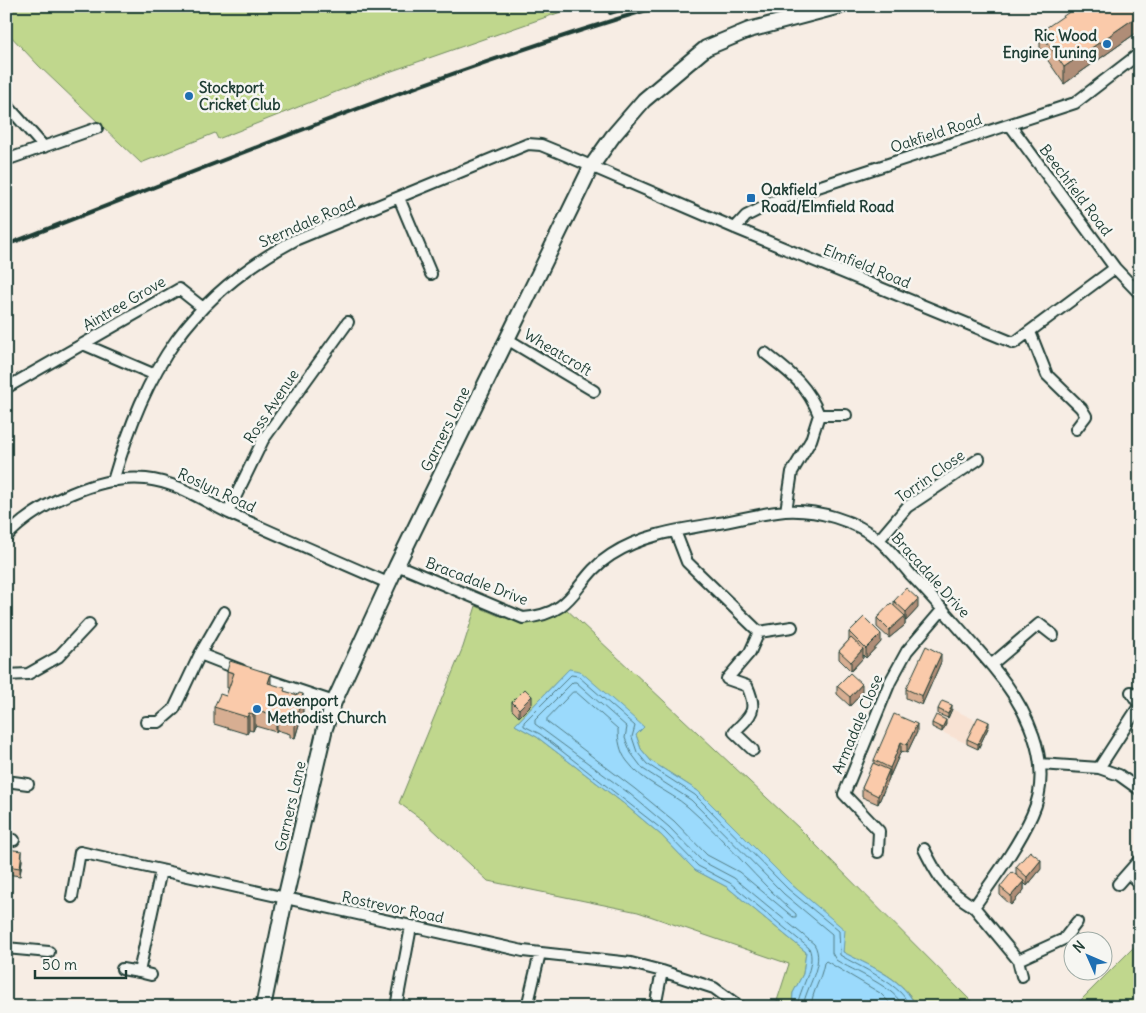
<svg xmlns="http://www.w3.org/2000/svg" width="1146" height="1013" font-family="Delius,sans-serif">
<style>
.built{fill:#f8e2d3}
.green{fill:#c0d78d;stroke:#708a60}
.water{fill:#9bdafc;stroke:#699bac}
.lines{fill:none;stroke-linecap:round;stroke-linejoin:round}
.shore{stroke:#517c84;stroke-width:1}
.street-casing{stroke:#1f3d34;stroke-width:14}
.secondary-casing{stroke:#1f3d34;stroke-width:18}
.street{stroke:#f6f6f2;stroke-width:10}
.secondary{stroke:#f6f6f2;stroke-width:14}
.rail{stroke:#1f3d34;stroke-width:4}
.wall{fill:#d7ae92;stroke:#1f3d34}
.shaded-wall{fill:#af8d77;stroke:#1f3d34}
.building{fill:#facaaa;stroke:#1f3d34}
.poi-dot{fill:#1f6fb2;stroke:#f6f6f2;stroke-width:2}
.labels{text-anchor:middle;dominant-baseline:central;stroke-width:5;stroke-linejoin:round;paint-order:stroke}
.poi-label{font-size:15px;font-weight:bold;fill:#1f3d34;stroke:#f6f6f2;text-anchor:start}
.street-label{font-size:15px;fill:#1f3d34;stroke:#f6f6f2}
</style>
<rect width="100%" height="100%" fill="#f7ede4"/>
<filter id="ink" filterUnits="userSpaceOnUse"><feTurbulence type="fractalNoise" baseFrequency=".02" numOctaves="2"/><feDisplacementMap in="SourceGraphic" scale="10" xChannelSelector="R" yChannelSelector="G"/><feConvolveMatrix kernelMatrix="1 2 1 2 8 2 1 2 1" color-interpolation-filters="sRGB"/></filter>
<g filter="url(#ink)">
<path class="built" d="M952 709 978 721 967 744 942 732 946 724 936 719 938 714 948 718Z"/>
<path class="green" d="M6 6H578L366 80 218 139 215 133 141 163 39 66 6 31Z
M476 606 499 616 502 609 523 618 563 606 800 829 977 1007H913L914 1002C901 977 867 965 843 952L844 930 792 885 698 791 651 761 641 749 636 735 643 727 569 669 515 725 537 737 623 803 661 835 695 870 727 887 806 952 803 974 793 993 792 1007H775L789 964 638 912 488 881 424 821 399 803 463 647Z
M1140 941V1007H1074Z"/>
<path class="water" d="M569 669 580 671 644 727 636 735 641 749 651 761 698 791 792 885 845 930 843 952C867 965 901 977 914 1003L913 1007H792L793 993 803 974 806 952 727 887 695 870 661 835 623 803 537 737 515 725Z"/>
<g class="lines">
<path class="shore" d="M573 692H576L618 729C618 740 620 752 627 761 643 783 668 790 688 807 726 840 757 881 796 914V917H793L739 872 707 855 674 821 635 789 547 722V719Z
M797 1007C799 989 817 965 809 948L730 883 698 866 664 831 540 734 524 726V722L571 675 578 676 635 726 632 737 637 752 647 764 695 795 788 889 839 931 840 955C855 965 909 987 908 1007
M803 1007C805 988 826 963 814 944L734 878 702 861 669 827 630 794 535 724V720L573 682H576L627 727 625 738 631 753 643 769 691 800 784 894 832 934V953L836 960C851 970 900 989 902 1007
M811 1007C812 991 821 981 824 963L826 961 880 993 894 1007"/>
<defs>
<path id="street" d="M6 104 44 147
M1010 125 1115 268 1140 294
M6 160 97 128
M399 198 431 274
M735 228 746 216 778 200 1075 103 1140 53
M1030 332 1047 375 1081 408 1086 416 1076 429
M507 339 594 391
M83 344 153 374
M765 353C789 372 807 384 819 415L811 440 792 472 786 511
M6 388 179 289 203 308
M819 415H846
M113 481C146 368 189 297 295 240L528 144 541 145 563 154 735 228 1014 343 1115 268
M228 512 263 440 348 322
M675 531 687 562 759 632 792 627
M6 537C36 504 102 474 146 479 179 483 200 499 229 513 282 537 335 560 388 583
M879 540 907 507 979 459
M397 565 523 618C578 614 573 579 611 555 643 534 683 529 719 523 741 519 763 513 785 511 816 509 856 520 880 541 891 551 901 563 911 575 939 604 965 635 992 666 1025 705 1056 763 1032 815 1017 848 994 878 974 907L1018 960 1022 976
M200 654 241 670
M991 665 1039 624 1053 635
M6 675 28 674 58 657 89 624
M259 677 334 702
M1131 692 1140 706
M146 722H159L174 709 200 654 224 612
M753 750 734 732C752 715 758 710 747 686L727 679 750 652 759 632
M1040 764 1099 768 1119 775 1140 790
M1099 768 1139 706
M6 781 28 784
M6 839 14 840
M924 849C939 879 945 889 974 907
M878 852 879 831 844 794 890 682 907 651 943 609
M1129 874 1140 884
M1118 884 1140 859
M72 897 80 852 523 951 631 963 662 971 714 988 740 1007
M6 948 49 952
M1018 960 1064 939 1077 922
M122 969 139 972 161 870
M139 972 151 975
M396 1007 411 927
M527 1007 540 953
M655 1007 662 971"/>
<path id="secondary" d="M263 1007 285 899 325 728 334 702 397 565 591 167 613 136 644 100 706 48 749 30 840 6"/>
</defs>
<use href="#street" class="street-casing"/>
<use href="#secondary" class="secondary-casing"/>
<use href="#street" class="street"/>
<use href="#secondary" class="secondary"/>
<path class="rail" d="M610 13 633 6
M6 245C223 161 437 72 660 6"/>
</g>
<path class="wall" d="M1139 31 1064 84 1040 49V32Z
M894 601 918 608 906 621 905 620V625L889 638 877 627V618L894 606Z
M849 632 881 642 866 658 863 655V658L851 671 839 659V651L849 640Z
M941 662 922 705 906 698V689Z
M227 671 271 684 285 691 303 711 295 738 290 737V734L277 730 276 732 255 726 253 731 249 730 247 734 214 724V707L226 696 229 688H227Z
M837 686 862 693 850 706 837 694Z
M512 702 532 704 519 717 512 710Z
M938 709H952L948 718 938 714Z
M932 723 946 724 942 732 932 727Z
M989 726 978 749 967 744V739Z
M917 732 907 753 901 751 890 776H889V778L878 804 862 797V788L874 763V760Z
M6 849 22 860 20 876 6 874Z
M1016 867 1041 869 1027 886 1024 883V890L1011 905 1000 895V887L1016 875Z"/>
<path class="shaded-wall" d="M1139 15V31L1064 84V67Z
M918 599V608L906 621V612Z
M905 616V625L889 638V630Z
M881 634V642L866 658V649Z
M863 649V658L851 671V662Z
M941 654V662L922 705V696Z
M271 674V691L268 683Z
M862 684V693L850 706V697Z
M303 694V711L295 738V721Z
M532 696V704L519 717V709Z
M952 705V709L948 718V714Z
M255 709V726L253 731V714Z
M249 713V730L247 734V717Z
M277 713V730L276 732V716Z
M946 720V724L942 732V728Z
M989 722V726L978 749V744Z
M917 724V732L907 753V745Z
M901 742V751L890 776V768Z
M889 770V778L878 804V796Z
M22 851V860L20 876V868Z
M1041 860V869L1027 886V877Z
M1024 881V890L1011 905V896Z"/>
<path class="building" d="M1078 6H1088L1091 10 1095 6H1134L1139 15 1064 67 1040 32Z
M906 588 918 599 906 612 894 601Z
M891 603 905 616 889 630 877 618Z
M864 617 881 634 866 649 849 632Z
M851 638 863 649 851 662 839 651Z
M926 646 941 654 922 696 906 689Z
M230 661 271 674 268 683 285 688 284 691 298 695 299 693 303 694 295 721 290 720 291 717 277 713 276 716 255 709 253 714 249 713 247 717 214 707 220 694 226 696 234 673 227 671Z
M850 673 862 684 850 697 837 686Z
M525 689 532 696 519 709 512 702Z
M942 701 952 705 948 714 938 709Z
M894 714 917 724 907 745 901 742 890 768 874 760Z
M936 715 946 720 942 728 932 723Z
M978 717 989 722 978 744 967 739Z
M873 763 889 770 878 796 862 788Z
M6 849 22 851 20 868 6 866Z
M1030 851 1041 860 1027 877 1016 867Z
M1012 872 1024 881 1011 896 1000 887Z"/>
</g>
<g class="poi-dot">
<circle cx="1107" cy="44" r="5"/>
<circle cx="189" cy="96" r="5"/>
<rect x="746" y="193" width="10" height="10" rx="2.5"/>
<circle cx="257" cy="709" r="5"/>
</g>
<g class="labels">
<g class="poi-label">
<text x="1097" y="35" text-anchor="end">Ric Wood<tspan x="1097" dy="17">Engine Tuning</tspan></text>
<text x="199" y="87">Stockport<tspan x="199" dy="17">Cricket Club</tspan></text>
<text x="761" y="189">Oakfield<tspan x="761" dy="17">Road/Elmfield Road</tspan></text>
<text x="267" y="700">Davenport<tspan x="267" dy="17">Methodist Church</tspan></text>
</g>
<g class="street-label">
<text transform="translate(936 133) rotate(-18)">Oakfield Road</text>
<text transform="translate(1076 190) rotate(53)">Beechfield Road</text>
<text transform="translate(307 222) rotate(-24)">Sterndale Road</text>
<text transform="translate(867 266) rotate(22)">Elmfield Road</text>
<text transform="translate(124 303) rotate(-30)">Aintree Grove</text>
<text transform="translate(558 352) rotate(31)">Wheatcroft</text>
<text transform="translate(271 406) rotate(-56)">Ross Avenue</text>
<text transform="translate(445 429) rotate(-64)">Garners Lane</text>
<text transform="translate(930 476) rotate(-35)">Torrin Close</text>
<text transform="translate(217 490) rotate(25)">Roslyn Road</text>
<text transform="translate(931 575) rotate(48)">Bracadale Drive</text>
<text transform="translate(477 581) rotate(21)">Bracadale Drive</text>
<text transform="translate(857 724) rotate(-67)">Armadale Close</text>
<text transform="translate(290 806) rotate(-77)">Garners Lane</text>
<text transform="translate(393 907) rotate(12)">Rostrevor Road</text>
</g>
</g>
<rect width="1146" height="1013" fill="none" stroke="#f6f6f2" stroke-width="25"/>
<rect x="12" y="12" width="1121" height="988" fill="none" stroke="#1f3d34" stroke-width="2" filter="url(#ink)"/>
<g transform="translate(1088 956) rotate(315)"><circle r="24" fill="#f6f6f2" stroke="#a0aca6"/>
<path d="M0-4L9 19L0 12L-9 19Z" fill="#1f6fb2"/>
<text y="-8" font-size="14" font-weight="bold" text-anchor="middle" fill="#1f3d34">N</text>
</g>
<path d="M35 970v8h91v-8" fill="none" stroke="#1f3d34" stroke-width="2.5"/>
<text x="42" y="970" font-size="15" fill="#1f3d34" stroke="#f6f6f2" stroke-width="4" paint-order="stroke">50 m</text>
</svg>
